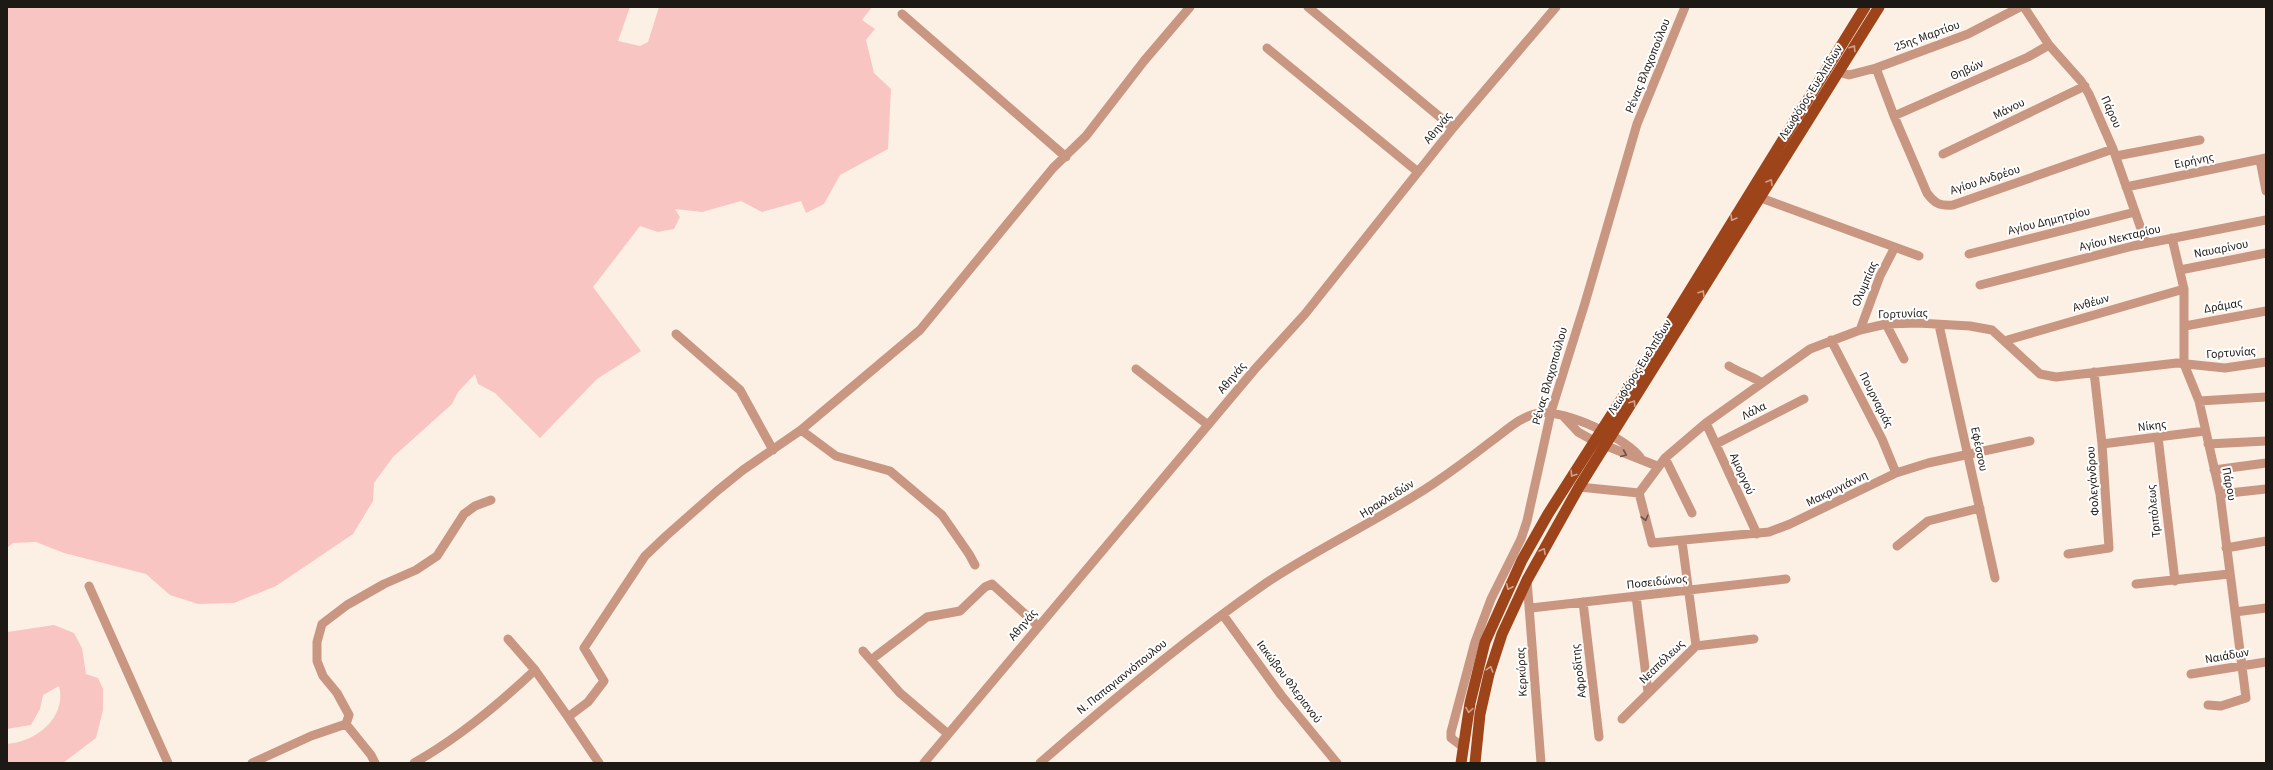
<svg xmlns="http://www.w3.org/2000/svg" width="2273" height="770" font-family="'Source Sans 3',sans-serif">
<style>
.green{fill:#f8c5c3}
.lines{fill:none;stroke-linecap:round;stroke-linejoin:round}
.minor{stroke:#c99681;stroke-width:9}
.major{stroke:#9d441a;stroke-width:11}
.oneway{stroke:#cea28c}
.oneway2{stroke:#6a5146}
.labels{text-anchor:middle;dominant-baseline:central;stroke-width:4;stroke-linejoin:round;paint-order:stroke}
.street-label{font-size:12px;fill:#1d1915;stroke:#fff}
</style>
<rect width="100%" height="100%" fill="#fcf0e5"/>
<path class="green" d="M7 7H630L618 41 640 46 648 42 659 7H872L862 20 875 29 866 40 874 73 891 89 888 149 840 175 824 204 806 213 801 201 762 212 741 201 702 212 675 209 680 217 674 229 658 232 640 226 593 287 641 351 597 379 540 438 495 393 478 384 475 374 458 392 452 404 393 457 374 483 373 501 353 534 276 586 234 603 198 604 170 595 146 574 64 553 36 542 13 543 7 548Z
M54 625 74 633 82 648 86 674 98 678 103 689V710L96 738 63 763H7V744C37 742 67 717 59 686L43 695 40 709 31 725 7 729V632Z"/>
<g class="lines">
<path class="minor" d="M1308 7 1453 128
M2024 7 2049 45 2081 81 2089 94 2113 149 2146 243
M902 14 1066 157
M1267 48 1418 172
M1876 68 1894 116 1927 193C1935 204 1940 206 1953 205L2113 149
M1838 72 1849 75 1876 68 1968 34 2020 7
M1894 116 2028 57 2049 45
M1943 154 2085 86
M2116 156 2200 140
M2260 160 2266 191
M2126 187 2266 158
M1761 198 1919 256
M2172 238 2184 289V364L2199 401 2220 494 2246 698 2221 706 2208 705
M1969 254 2135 212
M2180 270 2266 253
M1980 285 2133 246 2266 220
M1886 324 1904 359
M1939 325 1995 578
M2185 326 2266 311
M1860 330 1880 276 1895 247
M676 334 740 390 773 450
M1831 340 1882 439 1896 473
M2004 341 2184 289
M1729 366C1740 373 1752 376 1762 383
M1136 369 1208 425
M2199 401 2266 397
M1564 417 1578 432 1594 441 1657 466
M1706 423 1757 534
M801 430 836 456 890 471 942 515 969 554 975 565
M2158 437 2175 581
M1716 444 1804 399
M2102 444 2205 431
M2208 444 2266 441
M1665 458 1692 513
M2214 470 2266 463
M1579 487 1639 493 1665 458 1706 423 1810 349 1860 330 1886 324 1918 323 1970 326 1992 330 2040 374 2056 377 2177 363 2225 368 2266 362
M1639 493 1652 543 1769 532 1790 524 1896 473 1928 463 2030 441
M2220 494 2266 489
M1897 546 1928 521 1980 508
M2226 548 2266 541
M2068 554 2109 548 2102 444 2094 372
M1527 580 1541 763
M2136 584 2229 574
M89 586 168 763
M1636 596 1648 692
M1583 602 1599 737
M1531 608 1786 579
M2235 612 2266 608
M1223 615 1281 695 1337 763
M508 639 535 670 568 717 588 702 604 681 584 648 645 556 666 536 717 491 743 470 801 430 920 330 1053 168 1086 136 1144 61 1190 7
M1696 646 1754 639
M863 651 900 693 948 734
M876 656 927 617 960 611 985 587 992 584 1038 626
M2191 674 2266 662
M568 717 599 763
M1622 719 1696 646 1682 541
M346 724 371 755 375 763
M1463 747 1451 738V732L1475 642 1491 599 1521 539 1527 521 1551 412 1585 303 1637 124 1685 7
M252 763 311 736 346 724 349 715 337 693 323 676 317 661V642L322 624 347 605 384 584 416 570 437 556 464 514 475 506 491 500
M414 763C459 738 498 705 535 670
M924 763 1255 369 1305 314 1453 128 1556 7
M1040 763C1112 700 1187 638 1266 583 1320 547 1379 520 1433 484 1452 471 1471 457 1489 443 1505 432 1520 416 1539 413 1563 409 1630 439 1642 460"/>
<path class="major" d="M1461 763 1470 703 1485 642 1522 560 1548 514 1658 342 1865 7
M1475 763 1480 714 1489 674 1502 634 1527 580 1579 487 1879 7"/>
</g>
<defs><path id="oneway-chevron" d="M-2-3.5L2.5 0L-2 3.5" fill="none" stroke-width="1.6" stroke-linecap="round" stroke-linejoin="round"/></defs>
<g class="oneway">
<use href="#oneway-chevron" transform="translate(1853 48) rotate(-58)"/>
<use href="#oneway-chevron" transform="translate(1770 182) rotate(-59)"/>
<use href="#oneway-chevron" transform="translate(1733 218) rotate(121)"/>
<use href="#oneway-chevron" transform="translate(1702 293) rotate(-58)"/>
<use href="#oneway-chevron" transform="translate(1633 403) rotate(-58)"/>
<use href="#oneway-chevron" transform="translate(1573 474) rotate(123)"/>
<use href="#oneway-chevron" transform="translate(1543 551) rotate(-61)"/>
<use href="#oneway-chevron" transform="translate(1509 587) rotate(115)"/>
<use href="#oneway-chevron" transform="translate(1490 669) rotate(-73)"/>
<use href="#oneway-chevron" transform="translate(1469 710) rotate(99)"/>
</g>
<g class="oneway2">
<use href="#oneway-chevron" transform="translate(1624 454) rotate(23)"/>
<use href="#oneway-chevron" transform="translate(1645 518) rotate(76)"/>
</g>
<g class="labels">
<g class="street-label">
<text transform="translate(1927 36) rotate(-20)">25ης Μαρτίου</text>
<text transform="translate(1648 66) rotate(-68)">Ρένας Βλαχοπούλου</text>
<text transform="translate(1967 70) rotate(-24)">Θηβών</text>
<text transform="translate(1811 92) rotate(-58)">Λεωφόρος Ευελπίδων</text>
<text transform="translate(2009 109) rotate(-26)">Μάνου</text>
<text transform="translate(2111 112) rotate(66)">Πάρου</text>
<text transform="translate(1438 128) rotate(-51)">Αθηνάς</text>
<text transform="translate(2194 161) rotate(-11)">Ειρήνης</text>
<text transform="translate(1985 180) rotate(-18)">Αγίου Ανδρέου</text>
<text transform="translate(2049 221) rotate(-14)">Αγίου Δημητρίου</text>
<text transform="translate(2120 238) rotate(-13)">Αγίου Νεκταρίου</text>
<text transform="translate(2221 249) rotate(-11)">Ναυαρίνου</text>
<text transform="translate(1865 284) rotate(-67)">Ολυμπίας</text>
<text transform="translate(2091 303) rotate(-16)">Ανθέων</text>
<text transform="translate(2223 306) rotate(-10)">Δράμας</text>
<text transform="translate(1903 314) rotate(-2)">Γορτυνίας</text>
<text transform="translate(2231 353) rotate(-4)">Γορτυνίας</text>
<text transform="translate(1640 367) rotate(-58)">Λεωφόρος Ευελπίδων</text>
<text transform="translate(1550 376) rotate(-74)">Ρένας Βλαχοπούλου</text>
<text transform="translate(1232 378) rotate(-50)">Αθηνάς</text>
<text transform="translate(1876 400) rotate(63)">Πουρναριάς</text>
<text transform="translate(1754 411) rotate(-27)">Λάλα</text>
<text transform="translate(2152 426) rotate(-7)">Νίκης</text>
<text transform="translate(1979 449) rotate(78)">Εφέσσου</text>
<text transform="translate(1742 474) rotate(66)">Αμοργού</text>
<text transform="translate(2093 481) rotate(-94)">Φολεγάνδρου</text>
<text transform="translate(2229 484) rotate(79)">Πάρου</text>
<text transform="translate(1837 489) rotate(-26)">Μακρυγιάννη</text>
<text transform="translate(1387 499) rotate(-32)">Ηρακλειδών</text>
<text transform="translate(2154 511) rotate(-96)">Τριπόλεως</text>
<text transform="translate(1657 582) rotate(-6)">Ποσειδώνος</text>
<text transform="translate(1023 625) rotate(-50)">Αθηνάς</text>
<text transform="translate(2227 656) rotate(-10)">Ναιάδων</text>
<text transform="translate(1662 662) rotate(-44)">Νεαπόλεως</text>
<text transform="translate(1579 671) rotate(-97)">Αφροδίτης</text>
<text transform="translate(1522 672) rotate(-93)">Κερκύρας</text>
<text transform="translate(1122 677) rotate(-39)">Ν. Παπαγιαννόπουλου</text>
<text transform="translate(1289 682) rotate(53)">Ιακώβου Φλεριανού</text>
</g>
</g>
<rect width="2273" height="770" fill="none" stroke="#1d1915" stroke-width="16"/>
</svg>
